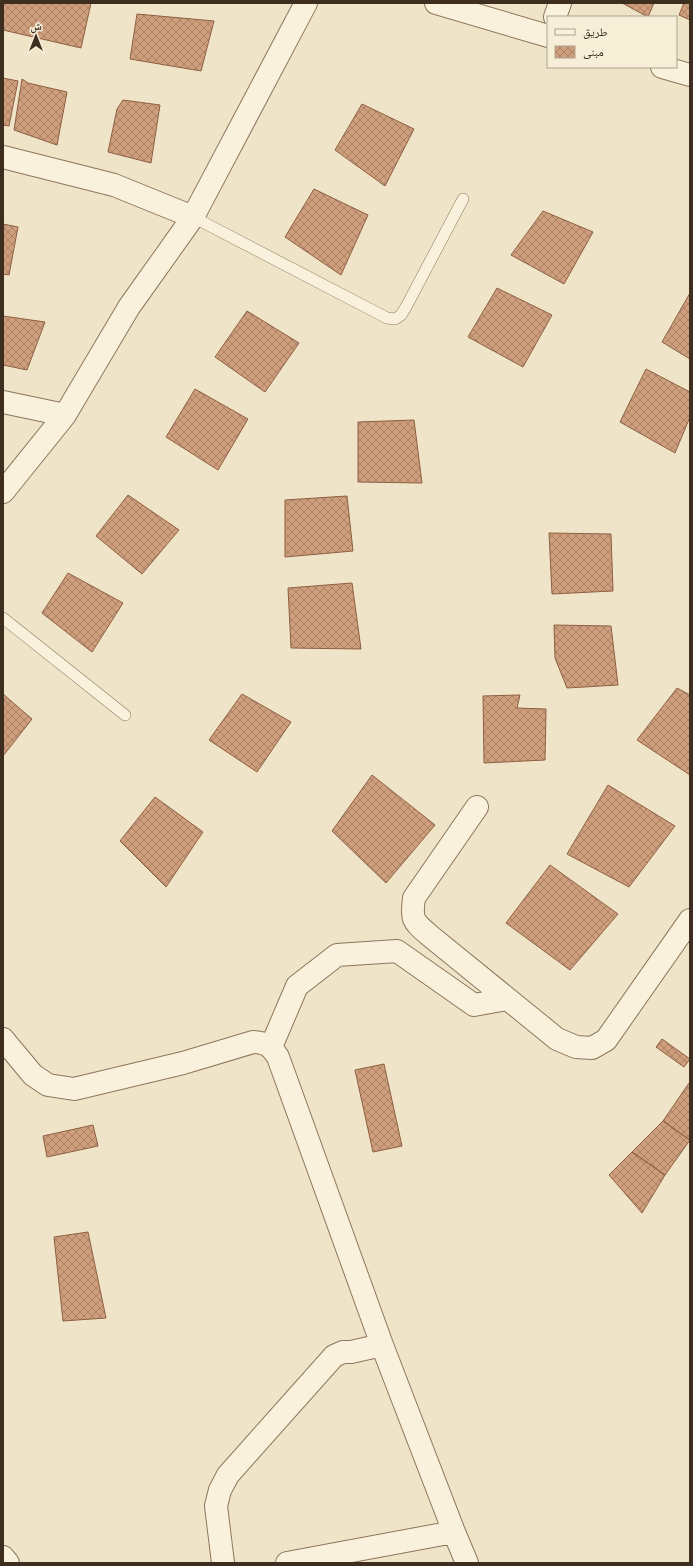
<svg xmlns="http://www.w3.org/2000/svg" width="693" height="1566" font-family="'IBM Plex Serif','Noto Naskh Arabic',serif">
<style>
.building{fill:url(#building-cross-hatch);stroke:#8d5f41}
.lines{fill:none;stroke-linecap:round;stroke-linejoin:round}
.service-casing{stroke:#8d765c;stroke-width:12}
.minor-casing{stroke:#8d765c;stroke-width:24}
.service{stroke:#faf1dc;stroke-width:11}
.minor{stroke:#faf1dc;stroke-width:22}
</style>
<defs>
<pattern id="building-cross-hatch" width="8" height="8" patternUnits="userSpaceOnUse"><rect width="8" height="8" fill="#cf9f7d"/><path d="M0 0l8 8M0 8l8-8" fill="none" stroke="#a98266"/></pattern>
</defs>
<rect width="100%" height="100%" fill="#f0e4c8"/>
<path class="building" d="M3 3H91L81 48 3 30Z
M622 3H654L648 17Z
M684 3H690V20L679 15Z
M137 14 214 21 201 71 130 59Z
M3 78 18 81 9 126 3 125Z
M22 79 28 83 67 92 57 145 14 130Z
M123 100 160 105 151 163 108 152 117 109Z
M362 104 414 129 385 186 335 150Z
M314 189 368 215 341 275 285 237Z
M543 211 593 232 564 284 511 255Z
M3 224 18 227 9 275 3 274Z
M497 288 552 315 523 367 468 337Z
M690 293V359L662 342Z
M247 311 299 343 265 392 215 357Z
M3 316 45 322 27 370 3 365Z
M646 369 690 392V417L675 453 620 422Z
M195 389 248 419 218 470 166 437Z
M414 420 422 483 358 482V422Z
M128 495 179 530 142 574 96 536Z
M347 496 353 551 285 557V500Z
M549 533 611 534 613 591 552 594Z
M68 573 123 603 92 652 42 613Z
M352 583 361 649 291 648 288 588Z
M554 625 611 626 618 685 567 688 555 658Z
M677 688 690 695V775L637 740Z
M3 694 32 719 3 756Z
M242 694 291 722 257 772 209 740Z
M520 695 517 708 546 709 545 760 484 763 483 696Z
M372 775 435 825 386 883 332 831Z
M608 785 675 826 629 887 567 854Z
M155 797 203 832 166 887 120 841Z
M550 865 618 914 570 970 506 923Z
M662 1039 690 1059 684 1067 656 1047Z
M384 1064 402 1146 373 1152 355 1070Z
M689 1083 690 1084V1140L663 1121Z
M663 1121 690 1140 665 1175 632 1152Z
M93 1125 98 1146 47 1157 43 1136Z
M632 1152 665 1175 642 1213 609 1175Z
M88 1232 106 1318 63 1321 54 1237Z"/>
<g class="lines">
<defs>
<path id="service" d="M193 217 387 318 395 319 401 315 406 307 463 199
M3 618 125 715"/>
<path id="minor" d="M436 3 548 36
M555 17 560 3
M662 67 690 75
M3 157 114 185 193 217
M3 402 65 415
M3 492 65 415 129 307 193 217 306 3
M477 807 414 898C411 920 413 921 429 935L557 1039 576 1047 592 1048 606 1040 690 920
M3 1039 33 1075 48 1085 74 1089 183 1063 253 1042C267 1043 270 1045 278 1057L382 1345
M271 1047 297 986 337 955 397 951 474 1005 507 999
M3 1557 8 1563
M223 1563 216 1506 220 1490 228 1475 334 1356 343 1352H351L382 1345 454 1532 467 1563
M287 1563 454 1532"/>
</defs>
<use href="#service" class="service-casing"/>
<use href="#minor" class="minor-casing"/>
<use href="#service" class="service"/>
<use href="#minor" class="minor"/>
</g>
<rect width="693" height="1566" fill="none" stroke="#3d2e20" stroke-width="8"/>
<rect x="547" y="16" width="130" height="52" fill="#f7eed8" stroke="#ada18e"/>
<rect x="555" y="29" width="20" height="6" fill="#faf1dc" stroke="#ada18e"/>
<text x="583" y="36" font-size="12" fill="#3d2e20">طريق</text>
<rect x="555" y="46" width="20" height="12" fill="url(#building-cross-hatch)" stroke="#ada18e"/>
<text x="583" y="56" font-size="12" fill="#3d2e20">مبنى</text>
<g transform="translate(36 36)" stroke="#f7eed8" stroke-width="3" paint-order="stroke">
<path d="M0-3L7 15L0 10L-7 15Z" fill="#3d2e20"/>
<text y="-6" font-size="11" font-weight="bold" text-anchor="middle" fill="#3d2e20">ش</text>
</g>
</svg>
